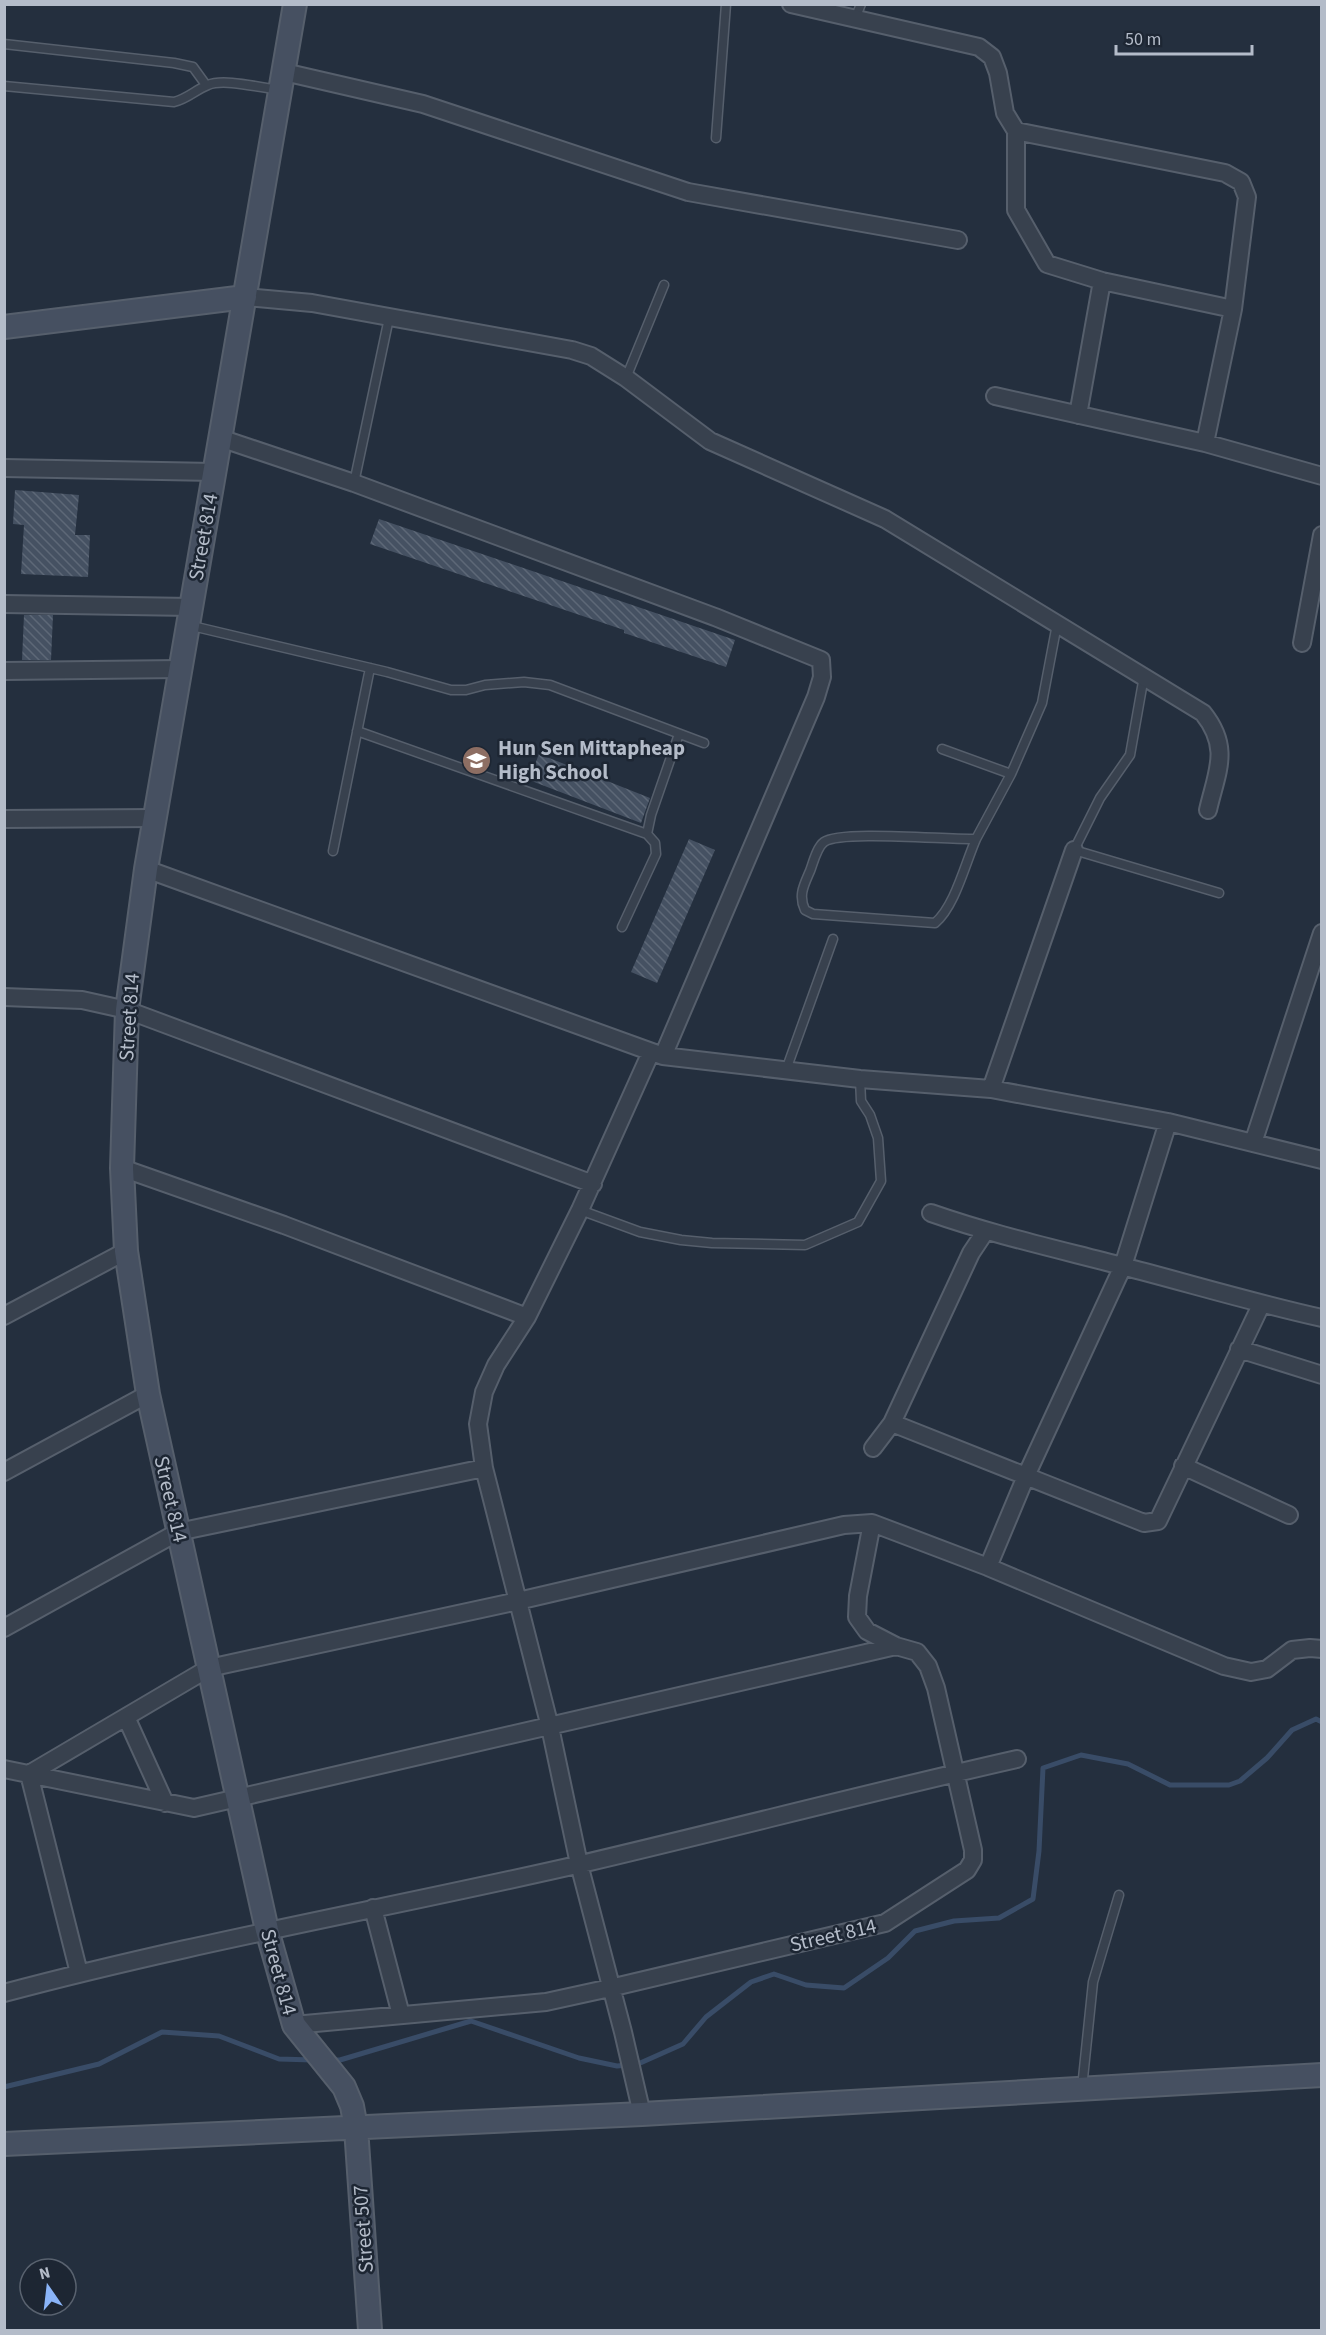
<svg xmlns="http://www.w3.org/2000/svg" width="1326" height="2335" font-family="'Source Sans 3',sans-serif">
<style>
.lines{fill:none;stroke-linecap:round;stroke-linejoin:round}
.stream{stroke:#394c67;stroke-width:5}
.building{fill:url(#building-back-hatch)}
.lane-casing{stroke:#565f6c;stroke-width:11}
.street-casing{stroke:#565f6c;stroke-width:20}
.secondary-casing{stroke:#565f6c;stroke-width:26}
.lane{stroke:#38414e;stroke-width:8}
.street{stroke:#38414e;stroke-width:16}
.secondary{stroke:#465061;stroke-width:22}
.labels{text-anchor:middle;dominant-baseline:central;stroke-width:5;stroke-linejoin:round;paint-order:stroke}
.street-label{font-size:21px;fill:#b4bcc9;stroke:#1d2633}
.poi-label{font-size:21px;font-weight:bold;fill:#b4bcc9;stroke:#1d2633;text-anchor:start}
</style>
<defs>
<pattern id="building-back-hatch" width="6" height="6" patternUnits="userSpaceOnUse" patternTransform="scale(1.5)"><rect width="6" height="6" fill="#455162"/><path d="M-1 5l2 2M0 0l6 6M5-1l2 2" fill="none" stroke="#5d6877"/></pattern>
</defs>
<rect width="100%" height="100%" fill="#242f3e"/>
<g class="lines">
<path class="stream" d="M331 2060H340L471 2021 579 2058 617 2066 638 2064 683 2044 706 2017 751 1982 774 1974 806 1985 844 1988 888 1958 915 1931 954 1921 999 1918 1033 1899 1039 1851 1043 1768 1081 1755 1128 1764 1170 1785H1229L1240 1781 1267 1758 1292 1730 1316 1719 1322 1722
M4 2087 99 2064 162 2032 219 2036 279 2059 313 2060"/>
</g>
<path class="building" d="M15 490 79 495 75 535H90L88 577 21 574 24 525 13 524Z
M379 519 735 640 726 667 624 633V630L370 544Z
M24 615H53L51 660H22Z
M539 754 650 798 641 823 529 780Z
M689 839 715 850 657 983 631 972Z"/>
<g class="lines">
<defs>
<path id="lane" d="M855 19 861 4
M4 44 174 63 193 67 206 85
M4 86 174 102C189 98 195 90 208 85 224 78 261 88 280 90
M716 138 726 4
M626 378 664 285
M354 483 389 318
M188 625 387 672 451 690H466L485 685 524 682 550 685 704 743
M1144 676 1130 755 1100 798 1074 850 1219 893
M357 731 647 834 651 815 679 734
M942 749 1011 774
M976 839C965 864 955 906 935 923L813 914 805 910C798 895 804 885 810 871 813 863 817 847 824 842 841 830 948 840 976 839L1011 774 1042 703 1057 624
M333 851 370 668
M622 927 656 854 655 843 647 834
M786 1070 833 939
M580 1210 640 1232 681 1240 712 1243 805 1245 858 1222 881 1181 878 1138 870 1115 861 1101 860 1079
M1082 2088 1093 1982 1119 1895"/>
<path id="street" d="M791 4 979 47 992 57 998 73 1005 113 1016 131V210L1047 264 1102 281 1078 415
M284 72 423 104 688 192 958 240
M1016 131 1225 173 1241 182 1247 197 1233 309 1205 443
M1102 281 1233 309
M245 297 312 303 572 350 591 356 626 378 710 441 885 519 1203 713C1231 748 1217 771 1208 810
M995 396 1205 443 1322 476
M220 438 354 483 715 617 821 660 822 677 816 697 663 1056
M4 468 214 472
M4 604 191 607
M1302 643 1322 535
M4 671 180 669
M4 819 155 818
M146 869 663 1056 860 1079 991 1089 1168 1122 1322 1160
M4 997 82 1000 127 1010 593 1184
M991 1089 1074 850
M1253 1143 1322 933
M122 1168 284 1225 527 1317
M931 1213C994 1235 1057 1249 1122 1266 1188 1283 1254 1303 1322 1318
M4 1316 126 1251
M1239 1349 1322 1375
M892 1423 1144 1523 1158 1521 1261 1305
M873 1448 892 1423 971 1253 985 1232
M1183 1466 1289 1515
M4 1472 148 1394
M988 1567 1026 1476 1123 1266 1168 1122
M4 1628 178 1532 484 1468
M126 1717 165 1803
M4 1769 194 1808 896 1646
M373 1908 401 2015
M79 1973 29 1774 209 1668 518 1601 844 1525 872 1523 988 1567 1224 1666 1251 1672 1267 1669 1292 1650 1310 1648 1322 1649
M4 1993C195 1942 389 1908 581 1864 726 1830 871 1792 1017 1759
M294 2025 546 2002 610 1988 885 1923 967 1870 973 1860V1850L936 1688 928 1666 917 1652 896 1646 867 1631 857 1617 858 1596 872 1523
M642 2114 623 2032 579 1864 550 1727 484 1468 478 1424 484 1392 496 1365 527 1317 580 1210 651 1052"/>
<path id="secondary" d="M295 4 146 869 127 1010 122 1168 126 1251 148 1394 267 1930 294 2025 344 2087 352 2106 356 2128 370 2330
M4 327 245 297
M4 2144 642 2114 1322 2075"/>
</defs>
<use href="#lane" class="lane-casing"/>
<use href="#street" class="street-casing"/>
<use href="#secondary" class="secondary-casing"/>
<use href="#lane" class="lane"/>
<use href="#street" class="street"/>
<use href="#secondary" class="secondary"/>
</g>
<defs>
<symbol id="school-disc" viewBox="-11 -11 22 22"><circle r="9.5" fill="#8d6e63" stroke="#1d2633"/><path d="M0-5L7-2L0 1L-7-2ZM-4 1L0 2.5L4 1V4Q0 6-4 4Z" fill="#fff"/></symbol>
</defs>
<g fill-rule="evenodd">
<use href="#school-disc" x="460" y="744" width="33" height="33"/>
</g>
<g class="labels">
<g class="street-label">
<text transform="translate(203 537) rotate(-80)">Street 814</text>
<text transform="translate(129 1017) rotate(-86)">Street 814</text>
<text transform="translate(171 1499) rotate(77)">Street 814</text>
<text transform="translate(833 1935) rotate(-13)">Street 814</text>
<text transform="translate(279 1972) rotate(75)">Street 814</text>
<text transform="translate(363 2229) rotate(-94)">Street 507</text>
</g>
<g class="poi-label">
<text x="498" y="748">Hun Sen Mittapheap<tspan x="498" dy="24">High School</tspan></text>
</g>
</g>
<rect width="1326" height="2335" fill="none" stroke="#b4bcc9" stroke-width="12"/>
<g transform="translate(48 2287) rotate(346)"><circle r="28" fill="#1d2633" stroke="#59626f" stroke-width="1.5"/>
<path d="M0-4.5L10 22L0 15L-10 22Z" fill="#8ab4f8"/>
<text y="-9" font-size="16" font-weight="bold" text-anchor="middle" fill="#b4bcc9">N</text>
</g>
<path d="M1116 45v9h136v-9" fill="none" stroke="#b4bcc9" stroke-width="3"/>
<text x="1125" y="45" font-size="18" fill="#b4bcc9" stroke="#1d2633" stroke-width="4.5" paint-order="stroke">50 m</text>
</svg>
